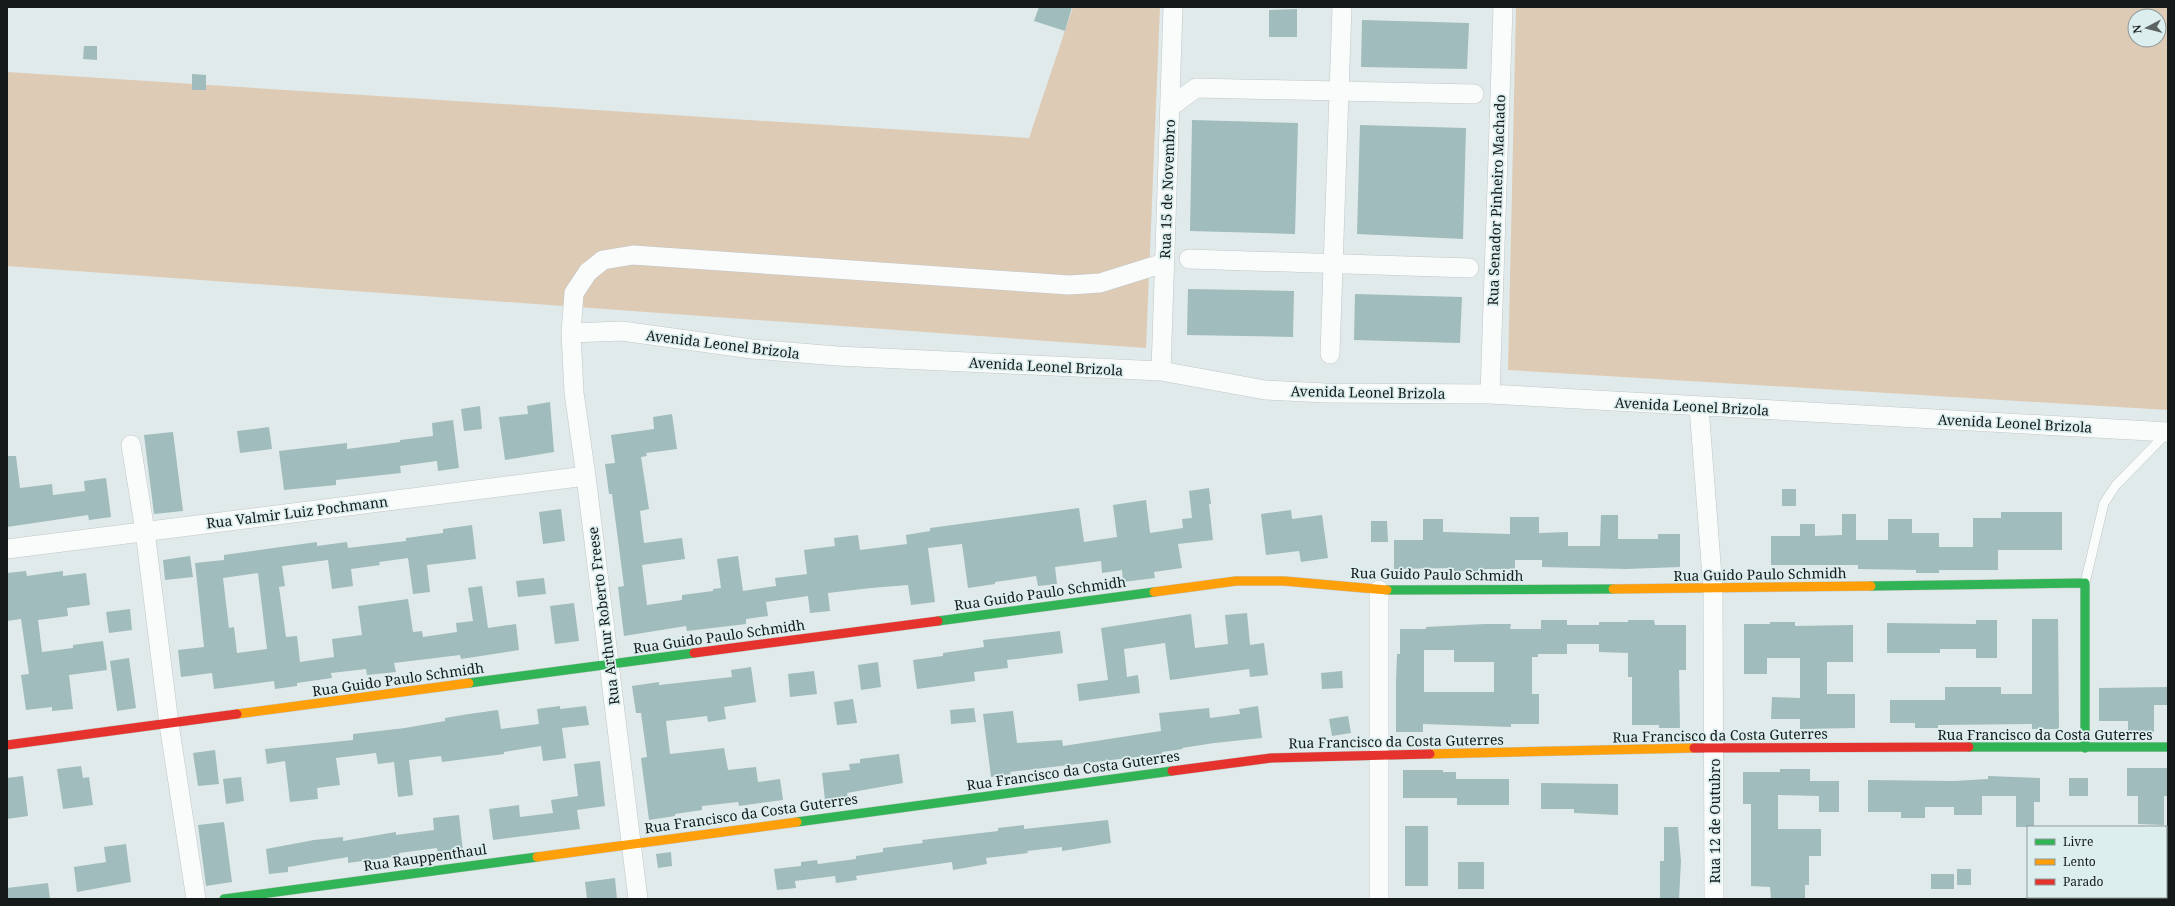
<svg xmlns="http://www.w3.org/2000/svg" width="2175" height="906" font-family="'Noto Serif',serif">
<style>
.green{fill:#ddcbb6;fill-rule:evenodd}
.building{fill:#a0bcbc;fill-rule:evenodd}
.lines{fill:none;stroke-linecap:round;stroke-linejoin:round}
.lane-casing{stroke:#c0c6c6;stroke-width:10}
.street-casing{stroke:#c0c6c6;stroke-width:20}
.fast-casing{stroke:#c0c6c6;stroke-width:10}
.slow-casing{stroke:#c0c6c6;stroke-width:10}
.jam-casing{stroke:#c0c6c6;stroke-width:10}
.lane{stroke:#fafcfc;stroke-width:9}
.street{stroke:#fafcfc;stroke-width:19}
.fast{stroke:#30b455;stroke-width:9}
.slow{stroke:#ff9f0a;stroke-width:9}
.jam{stroke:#e5322d;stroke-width:9}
.labels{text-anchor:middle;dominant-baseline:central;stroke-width:3.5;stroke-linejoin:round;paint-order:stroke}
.street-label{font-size:14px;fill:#141a1a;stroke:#dee}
</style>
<rect width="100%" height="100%" fill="#e1eaea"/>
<path class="green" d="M1073 7H1160L1146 348 7 266V72L1029 138Z
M1516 7H2168V410L1508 370ZM2135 16H2159V40H2135Z"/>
<path class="building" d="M1039 7H1072L1065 31 1034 21Z
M1297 9V37H1269V10Z
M1362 20 1469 23 1467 69 1361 67Z
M84 46H97V60L83 59Z
M192 74 206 75V90H192Z
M1192 120 1298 123 1295 234 1190 231Z
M1360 125 1466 128 1463 239 1357 234Z
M1188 289 1294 291 1293 337 1187 335Z
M1355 294 1462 297 1460 343 1354 340Z
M550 402 554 452 505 460 499 417 528 414 527 406Z
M480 406 482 429 464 431 461 409Z
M672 414 677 449 646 453 647 456 641 457 649 509 640 511 644 543 682 538 685 559 642 565 647 605 682 600V595L713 591V589L721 588 717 559 738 556 743 591 776 586 775 578 807 574 804 550 835 546 834 538 858 535 860 550 907 544 906 535 930 531V528L1079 508 1084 542 1117 537 1113 505 1146 500 1150 533 1183 528 1182 519 1192 518 1189 491 1209 488 1211 504H1209L1213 540 1178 544 1182 568 1154 572 1155 578 1123 582 1122 570 1102 573 1101 561 1055 567 1057 584 1038 586 1036 576 995 582V584L968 588 962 544 928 548 935 602 911 605 908 585 871 588 828 593 830 611 810 613 808 596 766 602 768 616 746 619V624L687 631 686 626 624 636 618 587 624 586 612 494H609L605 464 615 463 611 435 654 429 653 417Z
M453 420 459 468 438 471 437 461 400 466 401 473 336 480V485L284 490 279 451 347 443V449L400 442V440L433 436 432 423Z
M269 427 272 449 240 453 237 431Z
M173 432 183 511 154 514 144 435Z
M7 456H16L20 488 52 484 53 495 85 491 84 481 106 478 111 517 89 520 88 515 7 527Z
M1782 489H1796V506H1782Z
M561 509 565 541 543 544 539 512Z
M1291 510 1292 519 1322 515 1328 558 1301 562 1299 551 1266 555 1261 514Z
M2001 512H2062V550H1998V570H1939V573H1916V570L1858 569V565H1771V536H1800V524H1815V536L1842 535V514H1856V540H1888V519H1912V533H1939V547H1973V518H2001Z
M1601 515H1618V539H1658V534H1680V567L1626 569 1542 567V560H1515V569H1478V571H1454V568L1394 569V540H1423V519H1443V532L1510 534V517H1539V533L1568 532V546H1600Z
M1371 521H1387L1388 542H1371Z
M472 525 476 559 427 565 430 592 413 594 408 558 379 562 380 565 351 569 353 586 332 589 328 560 282 566 285 586 279 587 286 637 297 636 300 662 334 657 332 639 362 635 358 606 408 599 413 632 422 631 423 637 457 632 456 623 473 621 468 588 482 586 488 628 516 624 519 650 461 659 460 655 394 663 396 672 367 675 366 669 331 673 332 678 297 683V686L275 689 274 681 214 689 212 673 181 677 178 650 204 647 195 563 224 560V555L317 542V546L347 542 348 548 406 541V538L443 533V529ZM258 573 267 649 237 653 234 627 229 628 223 578Z
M190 556 193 577 165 580 163 560Z
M26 571 27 576 63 571V576L86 573 90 605 67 608 68 616 38 620 42 652 73 648V645L103 641 107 670 69 675 73 709 52 711V707L26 710 21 675 29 674 21 619 7 621V573Z
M544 578 546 594 518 597 516 581Z
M574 603 579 641 555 644 550 606Z
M130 609 132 630 109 633 106 612Z
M1247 613 1250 645 1264 643 1268 675 1250 677 1249 669 1170 680 1165 643 1124 649 1127 677 1138 675 1140 693 1079 701 1077 684 1108 680 1101 628 1191 614 1195 648 1228 644 1225 615Z
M2032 619H2058L2059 729H2032V724L1938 725V728H1915V723H1890V700H1945V687H2001V694H2032Z
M1541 620H1567V625H1599V622H1628V620H1654L1655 625H1686V670H1679L1680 728H1659V725H1632V677H1628V653L1599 652V644H1567V654H1538V657H1532V694H1539V724H1511V727L1423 724V732H1396V681L1397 654H1400V629H1426V627L1485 624H1511L1510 629H1541ZM1424 650H1454V662H1494V692H1424Z
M1976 620H1997V658H1976V649H1940V653H1887V623L1976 624Z
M1770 622H1795V626L1853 625V662H1827V694H1855V728L1800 729V719H1771L1772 697 1800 698V658H1767V674H1744V624H1770Z
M1060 631 1063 653 1007 660 1008 668 974 672 975 681 917 689 913 660 943 656V653L984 647 983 640Z
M129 658 136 708 117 711 110 661Z
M878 662 881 687 861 690 858 665Z
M751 667 756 702 724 707 726 719 708 722 707 716 666 721 670 754 724 748 728 770 756 767 758 782 780 779 783 800 739 806 738 802 702 806V810L675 814V816L649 820 641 758 647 757 641 713H636L632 686 659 682V685L732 677 731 670Z
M814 671 817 694 790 697 788 674Z
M1342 671 1343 688 1322 689 1321 673Z
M2168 687V705H2154V732L2128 731V721H2099V688Z
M853 699 857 723 837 725 834 702Z
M560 706V709L586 706 589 725 562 728 566 758 543 761 541 746 504 752V754L442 762 441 756 409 760 413 795 398 797 394 762 378 764 376 753 336 758 340 785 317 788 318 799 290 802 285 761 267 764 265 749 353 740V734L405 728 445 721V718L469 714 498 710 501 729 539 724 537 709Z
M1258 706 1262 738 1214 743 1182 748 1183 749 1162 752V754L1010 772 1011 774 991 777 983 714 1013 711 1017 743 1062 740 1063 746 1161 731 1159 713 1209 708 1210 718 1240 714 1239 709Z
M974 708 976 722 951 724 950 710Z
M1348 716 1351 733 1332 736 1329 719Z
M215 750 219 784 198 786 193 753Z
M899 754 903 783 847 793 848 797 825 800 822 773 850 770 849 764 860 763V759Z
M600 761 605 806 577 810 580 829 493 840 489 809 519 805 520 817 553 813 551 800 578 796 574 764Z
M81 766 83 778 89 777 93 805 63 809 57 769Z
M2127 768H2168V796H2164V825L2138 824V796H2127Z
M1780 769H1810V781H1839V812H1819V796L1778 795V829H1821V856H1809V885H1805V899H1771L1770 887 1751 886V804H1743V772H1780Z
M1403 770H1443V772H1456V779H1509V805H1457V798H1403Z
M23 776 28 816 7 819V778Z
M1988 776 2040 778V802H2034V827H2016V796H1982V815H1954V807H1925V818H1901V812H1868V780L1954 781 1988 779Z
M241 777 244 801 226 804 223 779Z
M2069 778H2088V796H2069Z
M1541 783 1618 784V815L1574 813V809H1541Z
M459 815 463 852 438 855 437 848 399 853V856L348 863V857L288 867V872L269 874 266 849 314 840 343 837V841L396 832V835L434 830 433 818Z
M1108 820 1111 843 1062 851V847L1027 851 1028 853 986 858 987 864 953 870 952 862 856 876 857 880 836 883 835 876 795 881 796 888 777 890 774 869 801 866V862L817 860 818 864 856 859V856L883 852V848L923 843 922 840 998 831V828L1024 825V829Z
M224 822 232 882 206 886 198 825Z
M1405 826H1428V886H1405Z
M1664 827H1678L1681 861 1679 899H1660V861H1664Z
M126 844 131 882 77 892 74 867 106 862 104 847Z
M671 852 672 866 658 868 656 854Z
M1458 862H1484V889H1458Z
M1957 869H1971V885H1957Z
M1931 874H1954V889H1931Z
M615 878 617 899H587L585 882Z
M48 883 50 899H7V888Z"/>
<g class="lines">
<defs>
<path id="lane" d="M2085 583 2104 503 2116 485 2167 433"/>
<path id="street" d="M1170 107 1196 88 1474 94
M1189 259 1469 268
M571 333 622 331 752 349 837 356 1161 371 1265 390 1326 393 1490 394 2168 432
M1330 354 1342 7
M1161 371 1173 7
M1490 394 1503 7
M1699 407 1713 589 1714 899
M131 445 145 531 169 724 196 899
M7 549 586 476
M1379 590V899
M638 899 586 476 574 393 571 333 574 293 588 272 603 260 633 255 1069 285 1100 283 1164 263"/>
<path id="fast" d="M1871 586 2085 583V748
M1387 590 1613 589
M938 621 1154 592
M469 683 694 653
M1969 747H2168
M797 822 1172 771
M224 899 537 857"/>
<path id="slow" d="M1613 589 1871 586
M1154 592 1236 581H1284L1387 590
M237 714 469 683
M1430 754 1694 748
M537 857 797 822"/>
<path id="jam" d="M694 653 938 621
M7 745 237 714
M1694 748 1969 747
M1172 771 1271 758 1430 754"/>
</defs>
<use href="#lane" class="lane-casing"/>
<use href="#street" class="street-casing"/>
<use href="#fast" class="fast-casing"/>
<use href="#slow" class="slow-casing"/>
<use href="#jam" class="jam-casing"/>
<use href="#lane" class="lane"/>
<use href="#street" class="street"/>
<use href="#fast" class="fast"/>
<use href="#slow" class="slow"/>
<use href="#jam" class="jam"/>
</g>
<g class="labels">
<g class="street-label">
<text transform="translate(1167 189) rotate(-88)">Rua 15 de Novembro</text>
<text transform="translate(1496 200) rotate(-88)">Rua Senador Pinheiro Machado</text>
<text transform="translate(723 344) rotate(7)">Avenida Leonel Brizola</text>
<text transform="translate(1046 366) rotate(3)">Avenida Leonel Brizola</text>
<text transform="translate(1368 392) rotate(1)">Avenida Leonel Brizola</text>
<text transform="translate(1692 406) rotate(3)">Avenida Leonel Brizola</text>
<text transform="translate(2015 423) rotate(3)">Avenida Leonel Brizola</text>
<text transform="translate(297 512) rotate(-7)">Rua Valmir Luiz Pochmann</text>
<text transform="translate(1437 574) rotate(1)">Rua Guido Paulo Schmidh</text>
<text transform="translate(1760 574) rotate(-1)">Rua Guido Paulo Schmidh</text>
<text transform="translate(1040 593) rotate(-8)">Rua Guido Paulo Schmidh</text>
<text transform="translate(603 616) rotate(-97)">Rua Arthur Roberto Freese</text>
<text transform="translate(719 636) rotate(-8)">Rua Guido Paulo Schmidh</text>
<text transform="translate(398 679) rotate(-8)">Rua Guido Paulo Schmidh</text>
<text x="2045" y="734">Rua Francisco da Costa Guterres</text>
<text transform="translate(1720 735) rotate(-1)">Rua Francisco da Costa Guterres</text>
<text transform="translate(1396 741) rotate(-1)">Rua Francisco da Costa Guterres</text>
<text transform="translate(1073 770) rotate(-8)">Rua Francisco da Costa Guterres</text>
<text transform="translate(751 813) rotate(-8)">Rua Francisco da Costa Guterres</text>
<text transform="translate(1714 821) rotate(-90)">Rua 12 de Outubro</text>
<text transform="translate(425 857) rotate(-8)">Rua Rauppenthaul</text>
</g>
</g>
<rect width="2175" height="906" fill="none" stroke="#141a1a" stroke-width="16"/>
<rect x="2027" y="826" width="140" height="72" fill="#ddeeee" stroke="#8d9999"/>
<rect x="2035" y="839" width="20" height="6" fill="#30b455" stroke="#8d9999"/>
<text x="2063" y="846" font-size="12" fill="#141a1a">Livre</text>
<rect x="2035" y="859" width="20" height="6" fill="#ff9f0a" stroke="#8d9999"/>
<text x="2063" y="866" font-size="12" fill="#141a1a">Lento</text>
<rect x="2035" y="879" width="20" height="6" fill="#e5322d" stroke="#8d9999"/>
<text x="2063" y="886" font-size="12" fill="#141a1a">Parado</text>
<g transform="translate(2147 28) rotate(263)"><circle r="19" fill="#ddeeee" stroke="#8d9999"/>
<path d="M0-3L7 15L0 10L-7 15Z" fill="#5c6363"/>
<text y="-6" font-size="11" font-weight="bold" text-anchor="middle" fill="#141a1a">N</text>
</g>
</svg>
